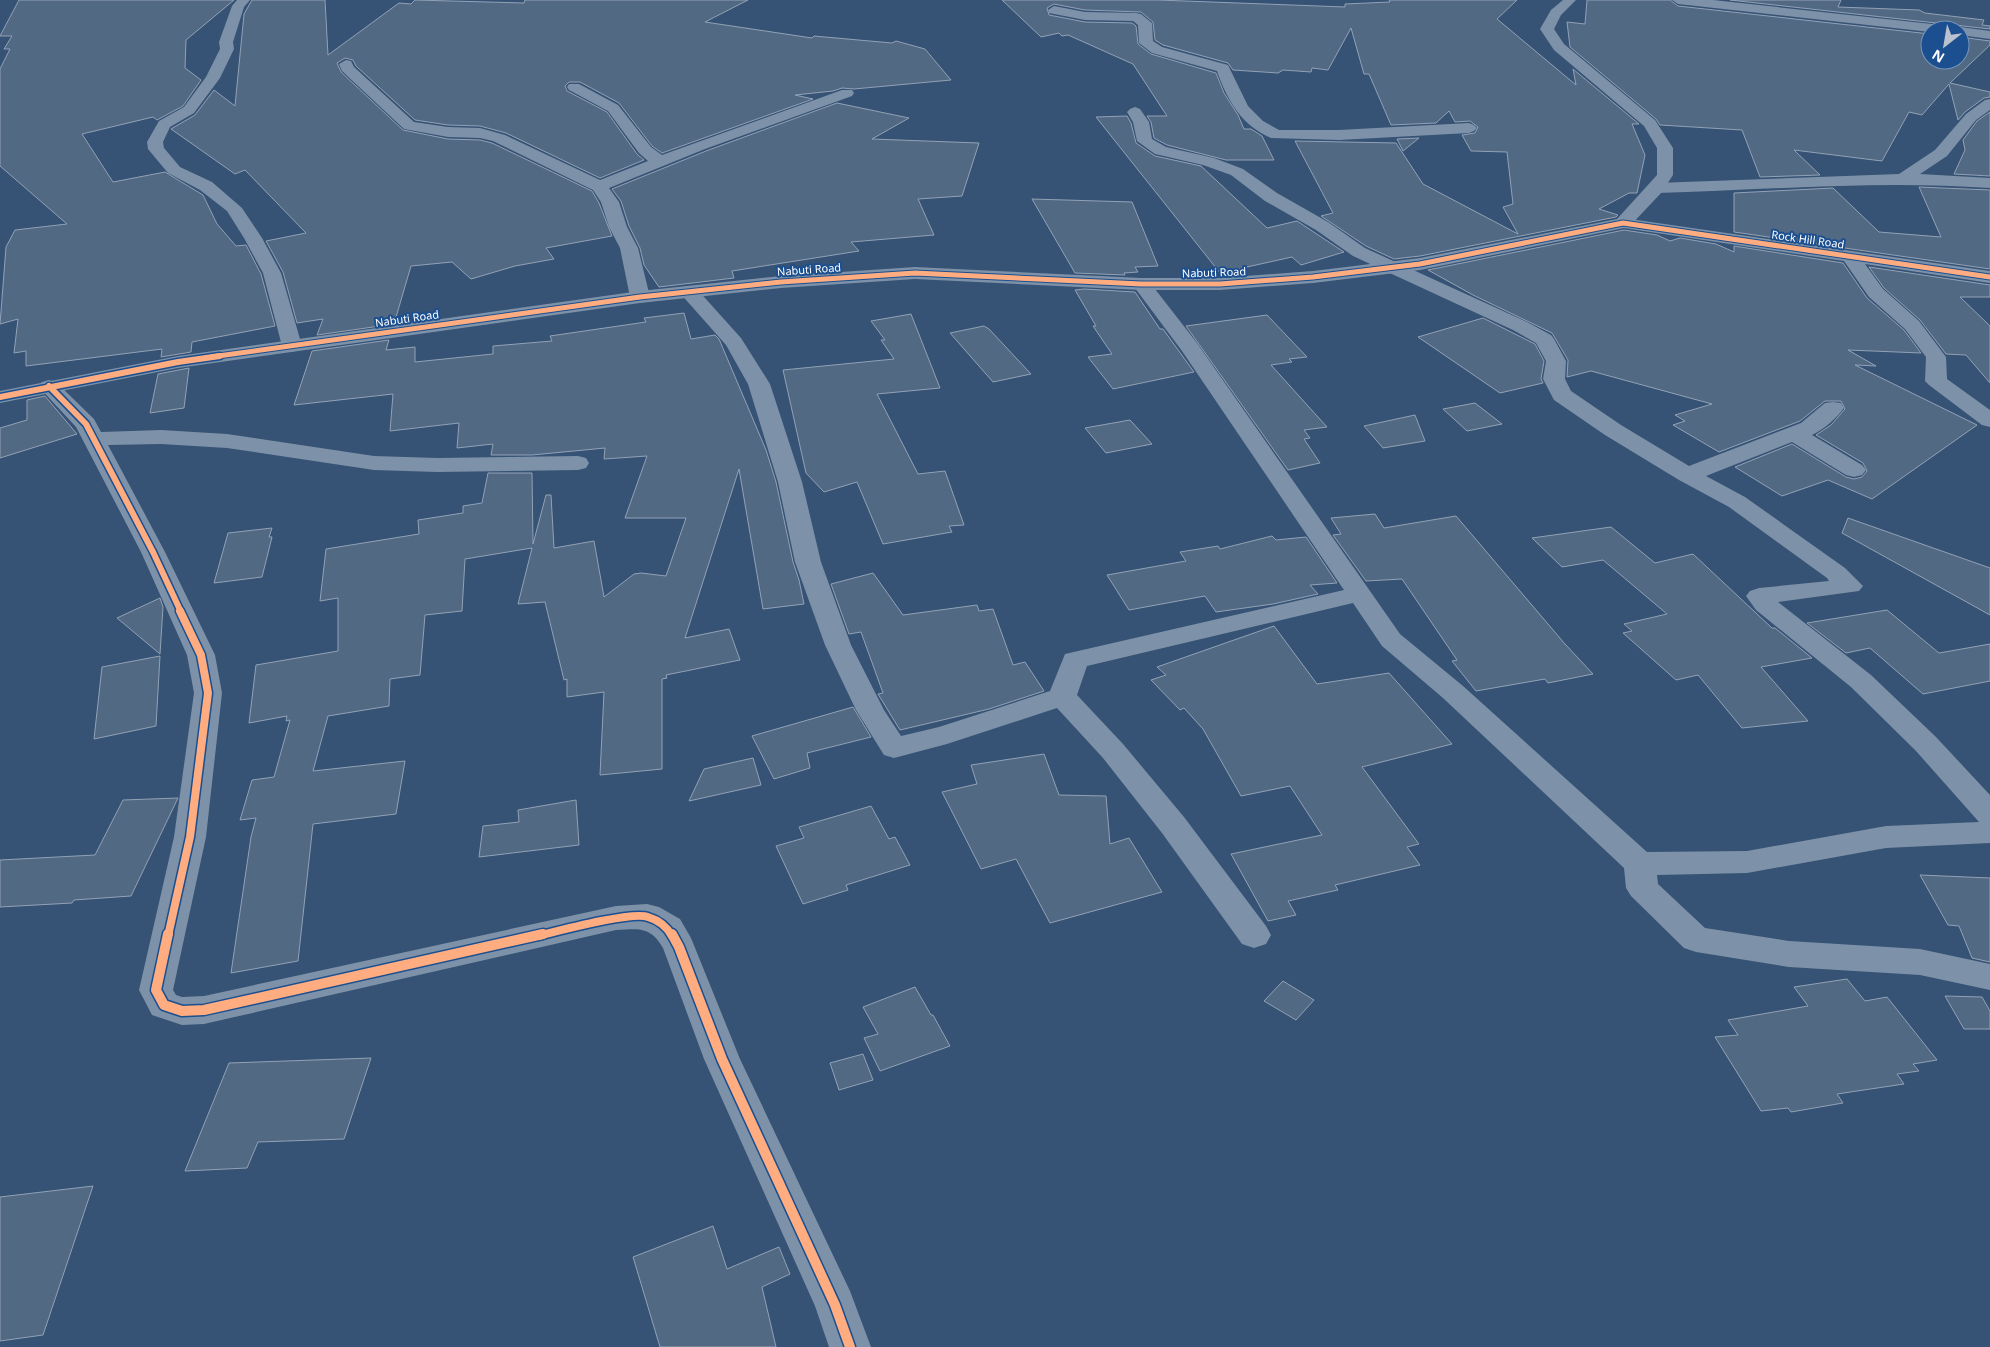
<svg xmlns="http://www.w3.org/2000/svg" width="1990" height="1347" font-family="'Noto Sans',sans-serif">
<style>
.building{fill:#526984;stroke:#92a2b6}
.lines{fill:none;stroke-linecap:round;stroke-linejoin:round}
.minor{fill:#7d92a8;fill-rule:evenodd}
.tertiary{fill:#7d92a8;fill-rule:evenodd}
.cycleway-far3-casing{stroke:#1b4f8f;stroke-width:7}
.cycleway-far2-casing{stroke:#1b4f8f;stroke-width:9}
.cycleway-far1-casing{stroke:#1b4f8f;stroke-width:11}
.cycleway-casing{stroke:#1b4f8f;stroke-width:13}
.cycleway-far3{stroke:#ffac80;stroke-width:5}
.cycleway-far2{stroke:#ffac80;stroke-width:6}
.cycleway-far1{stroke:#ffac80;stroke-width:8}
.cycleway{stroke:#ffac80;stroke-width:10}
.labels{text-anchor:middle;dominant-baseline:central;stroke-width:4;stroke-linejoin:round;paint-order:stroke}
.far-street-label{font-size:11px;fill:#fff;stroke:#1b4f8f}
</style>
<rect width="100%" height="100%" fill="#365274"/>
<path class="building" d="M19 0H234L186 40 185 68 201 80 183 106 157 120 153 117 82 134 113 182 165 172 203 195 217 224 236 246 246 245 261 274 275 326 192 342 191 352 161 357 162 349 26 366V351L14 353 18 319 0 324 6 247 15 230 67 224 0 166V69L10 49H4L12 36H0Z
M252 0H325L328 55 399 3 411 4 415 0 524 3 525 0H748L705 22 812 38 814 36 892 43 896 41 925 49 951 80 854 89 842 88 833 91 795 95 813 99 662 153 652 146 619 103 580 82H569L565 86 567 91 607 112 637 154 644 160 600 178 506 133 480 126 448 125 415 120 356 66 353 60 345 58 337 63 341 72 403 130 448 139 480 140 492 143 592 191 599 203 612 236 546 248 554 259 515 266 471 279 452 262 411 266 394 324 317 335 323 319 297 323 283 272 266 241 306 233 245 170 235 174 171 129 195 115 214 90 235 106 244 14Z
M1002 0H1158L1345 7V4L1390 2 1389 0H1517L1497 19 1576 85 1573 69 1639 124H1632L1645 155 1637 193H1629L1599 209 1618 215 1616 217 1420 256 1394 259 1366 246 1321 216 1333 213 1295 141 1396 143 1423 184 1518 234 1503 207 1513 204 1507 152 1471 151 1462 135 1475 133 1478 127 1470 121 1455 122 1449 111 1436 123 1391 125 1369 74H1364L1351 28 1328 70 1312 68 1311 72 1283 70 1278 73 1233 70 1228 63 1163 45 1155 40 1153 22 1141 12 1085 10 1054 4 1047 8 1049 15 1085 22 1132 23 1136 26 1138 44 1151 54 1216 73 1224 93 1238 115 1244 129H1251L1262 136 1274 160H1226L1167 145 1154 138 1151 122 1147 116H1167L1133 64 1068 35 1062 36 1059 33 1041 37Z
M1587 0H1670L1678 6 1930 34V60H1960V37L1990 41V45L1950 83 1990 92V97L1984 98 1965 112 1958 120 1949 84 1922 115 1909 112 1882 161 1794 150 1820 175 1760 177 1742 130 1660 125 1656 119 1570 47 1567 22 1585 24Z
M1730 0H1841L1838 7 1919 10 1925 13 1984 20 1982 25 1990 26V29Z
M837 103 909 118 872 139 979 143 962 196 918 199 934 235 851 242 859 251 732 271 734 278 659 287 644 265 640 248 629 226 621 201 612 189 706 151Z
M1990 112V176L1954 174 1965 150 1963 140 1977 121Z
M1127 116 1131 123 1136 143 1155 156 1201 166 1267 228 1297 221 1344 252 1301 265 1292 257 1220 273 1096 117Z
M1419 138 1403 151 1397 139Z
M1919 187 1990 190V269L1734 232V193L1833 188 1879 232 1941 237Z
M1032 199 1132 202 1158 266 1135 267 1138 272 1124 273 1125 275 1075 273Z
M1624 230 1657 235 1670 241 1680 238 1716 244 1734 252V246L1843 263 1867 298 1904 330 1921 353 1848 350 1876 366 1855 365 1977 425 1872 499 1828 480 1782 496 1735 467 1792 444 1846 477 1854 479 1862 477 1867 471 1863 463 1816 435 1831 425 1845 409 1841 401H1825L1800 421 1719 452 1673 425 1685 421 1675 415 1712 404 1591 371 1567 377 1568 360 1552 333 1473 295 1428 270Z
M1869 267 1990 285V297H1960L1990 326V383L1966 355 1946 354 1920 320 1884 288Z
M1084 289 1135 292 1160 329H1163L1194 372 1113 389 1088 357 1112 354 1093 326H1096L1075 290Z
M684 313 691 339 715 335 719 339 766 450 776 482 793 562 799 580 804 604 763 609 739 469 685 638 729 629 740 660 666 675 667 678 662 679V769L600 775 604 692 567 697V679L564 680 545 602 518 604 532 548 465 559 462 611 425 615 420 675 390 679 389 706 328 716 313 771 405 761 396 814 313 824 298 961 231 973 251 837 256 818 240 820 252 780 274 777 290 720 286 721 287 716 249 723 256 665 338 651V598L320 601 326 549 419 534 418 520 463 513V506L482 503 488 473H532L533 544 546 495H551L554 548 594 541 604 597 634 574 641 573 666 576 686 518H625L647 456 604 459 605 448 532 455H491L493 444 457 448 459 423 390 431 393 394 294 405 312 351 389 340 386 350 415 347V362L493 354V346L552 341 550 336 646 322 644 318Z
M911 314 940 388 877 394 918 474 945 471 964 525 949 526 952 532 883 544 857 482 824 492 806 473 783 370 894 359 881 340H885L871 321Z
M1267 315 1307 357 1289 359 1292 362 1271 365 1327 427 1304 430 1310 438 1304 439 1320 463 1288 470 1186 326Z
M1483 318 1535 344 1544 361 1541 379 1543 383 1500 393 1418 337Z
M984 326 989 329 1031 374 993 382 950 333Z
M189 368 184 408 150 413 158 374Z
M45 396 77 434 0 458V428L27 420V400Z
M1475 403 1502 424 1467 431 1443 409Z
M1415 415 1425 441 1383 448 1364 426Z
M1130 420 1152 444 1106 453 1085 428Z
M1375 514 1384 528 1456 516 1565 644 1593 674 1548 683 1545 679 1476 691 1452 661 1457 660 1402 579 1366 581 1333 535 1341 534 1331 518Z
M1848 518 1990 568V615L1842 533Z
M1611 527 1655 563 1693 554 1772 628H1775L1812 658 1761 667 1808 721 1742 728 1698 675 1676 680 1623 633 1632 631 1624 624 1667 614 1603 560 1562 567 1532 538Z
M272 528 269 537H272L262 577 214 583 228 533Z
M1272 536 1276 540 1306 537 1337 583 1310 585 1318 594 1273 604 1216 612 1205 596 1129 610 1107 575 1186 561 1180 552 1218 546 1220 549Z
M873 573 903 615 977 605 979 611 993 609 1013 665 1025 662 1044 691 989 709 900 730 878 694 883 693 861 632 849 634 831 584Z
M160 598 163 607 160 654 117 618Z
M1887 610 1939 653 1990 644V681L1923 694 1870 648 1846 653 1807 623Z
M1274 626 1317 684 1389 673 1452 744 1362 767 1419 844 1407 847 1420 865 1335 885 1338 890 1288 901 1296 915 1268 921 1231 854 1322 835 1290 786 1241 796 1203 729 1184 708 1180 710 1151 680 1166 675 1157 667Z
M160 656 156 726 94 739 102 667Z
M853 707 871 737 807 753 810 768 774 779 752 736Z
M1044 754 1059 795 1106 796 1110 844 1129 838 1162 892 1050 923 1016 859 981 869 942 792 977 784 971 765Z
M753 758 761 785 689 801 704 769Z
M178 798 131 896 74 900 72 903 0 907V860L95 855 123 800Z
M576 800 579 845 479 857 483 826 519 822 518 810Z
M871 806 889 839 895 837 910 865 846 885 848 890 803 904 776 846 804 838 799 827Z
M1920 875 1990 878V962L1972 958 1959 926 1948 925Z
M1847 979 1865 1001 1887 997 1937 1060 1913 1064 1919 1071 1897 1074 1904 1084 1837 1094 1843 1103 1791 1112 1788 1108 1761 1111 1715 1037 1738 1035 1728 1020 1808 1006 1794 987Z
M1283 981 1314 1000 1296 1020 1264 1001Z
M915 987 931 1015H933L950 1046 880 1071 864 1038 878 1034 863 1007Z
M1945 996 1982 997 1990 1011V1029H1964Z
M863 1054 873 1080 839 1090 830 1063Z
M371 1058 344 1139 258 1142 247 1168 185 1171 229 1063Z
M93 1186 43 1335 0 1341V1197Z
M713 1226 727 1269 779 1247 790 1274 762 1287 776 1347H660L633 1257Z"/>
<g class="lines">
<path class="minor" d="M237 0H250L244 7 233 42 234 49 220 78 194 113 170 127 163 142 164 148 180 167 212 182 242 208 262 238 281 273 302 346 299 350 292 352 285 350 282 346 263 273 244 238 227 211 200 190 168 173 148 149 147 142 159 121 184 107 206 77 220 49 219 42 232 6Z
M1672 0H1713L1950 26 1955 28 1960 27 1990 31V39L1960 35V30H1930V32L1678 4Z
M1054 6 1085 12 1136 13 1141 14 1152 23 1153 41 1162 47 1228 65 1248 106 1263 121 1279 130H1339L1469 123 1474 125 1477 128 1474 131 1469 133 1339 140 1271 138C1242 126 1227 100 1217 71L1152 53 1139 43 1138 25 1133 21 1085 20 1049 13 1048 10Z
M346 60 351 61 354 67 414 122 448 127 480 128 505 135 600 180 648 161 639 153 608 111 569 90 567 87 569 84H579L618 105 651 147 662 155 842 90H852L854 93 852 96 705 149 609 188 619 202 627 227 638 248 650 297 647 301 640 303 633 301 630 297 620 248 609 227 601 202 593 190 493 141 480 138 448 137 404 129 342 71 339 64Z
M1990 99V110L1976 120 1947 156 1920 174 1990 178V188C1878 180 1768 190 1656 193L1650 192 1648 188 1650 184 1656 183 1899 174 1935 150 1966 114 1985 100Z
M1135 107 1140 109 1149 122 1152 139 1166 147 1214 158 1243 169 1277 193 1328 222 1365 248 1527 322 1551 335 1554 339 1566 361 1565 379 1571 391 1621 425 1689 466 1801 423 1825 403 1833 402 1841 403 1844 408C1837 418 1823 430 1812 435L1862 465 1866 470 1862 475 1854 477 1846 475 1792 442 1706 476 1745 497 1845 568 1863 586 1859 591 1778 602 1871 675 1936 737 1990 795V843L1886 848 1747 873 1657 875 1658 884 1705 928 1789 941 1920 949 1990 964V990L1920 975 1789 967 1696 952 1684 948 1631 896 1626 888 1624 868 1443 698 1382 646 1353 603 1087 666 1077 695 1123 744 1184 817 1266 926 1271 935 1266 944 1254 948 1242 944 1162 833 1103 758 1057 708 947 744 894 758 884 755 856 710 825 645 795 562 778 482 748 384 726 345 679 292 682 288 689 286 696 288 741 338 770 384 802 482 821 562 851 645 884 710 901 736 939 727 1050 691 1065 654 1344 590 1182 351 1132 284 1134 280 1141 278 1148 280 1197 343 1400 634 1463 686 1647 852 1747 851 1886 826 1979 822 1916 751 1851 687 1756 610 1746 596 1750 591 1759 588 1829 581 1827 578 1729 507 1679 480 1605 435 1554 400 1543 379 1546 361 1536 343 1513 330 1353 256 1316 230 1265 201 1231 175 1203 165 1155 154 1137 141 1133 122 1127 112 1130 109Z
M1623 218 1990 271V283L1865 264 1883 289 1919 321 1946 357 1947 379 1990 410V427L1982 425 1929 385 1925 381 1926 357 1905 329 1869 297 1844 261 1617 227 1614 223 1617 219Z
M49 380 56 382 94 419 101 432 161 430 227 434 374 456 437 458 578 456 586 458 589 463 586 468 578 470 437 472 374 470 227 448 161 444 108 445 165 552 215 655 222 693 206 837 173 990 176 995 182 997 204 996 616 906 647 904 659 907 680 919 691 938 740 1059 850 1291 871 1347H829L815 1306 704 1059 663 948C650 926 639 929 616 930L204 1024 182 1025 152 1015 139 990 174 837 194 693 187 655 141 552 76 427 38 386 42 382Z"/>
<path class="tertiary" d="M1563 0H1576L1561 15 1554 29 1564 44 1655 120 1673 148V175L1662 192 1629 227 1420 270 1313 283 1220 290H1141L915 279 781 288 640 303 178 368 0 403V391L178 356 640 291 781 276 915 267 1141 278H1220L1313 271 1420 258 1617 219 1657 175V148L1644 126 1554 50 1540 29 1551 10Z"/>
<defs>
<path id="cycleway-far3" d="M211 357 640 297 781 282 915 273 1141 284H1220L1313 277 1420 264 1623 223 1990 277"/>
<path id="cycleway-far2" d="M49 386 86 424 153 552 181 612
M0 397 178 362 220 356"/>
<path id="cycleway-far1" d="M168 936 190 837 208 693 201 655 180 611
M538 936C558 931 632 911 648 917 658 920 667 927 672 936"/>
<path id="cycleway" d="M168 934 156 990 164 1005 182 1011 204 1010 543 934
M672 934 679 947 722 1059 835 1305 850 1347"/>
</defs>
<use href="#cycleway-far3" class="cycleway-far3-casing"/>
<use href="#cycleway-far2" class="cycleway-far2-casing"/>
<use href="#cycleway-far1" class="cycleway-far1-casing"/>
<use href="#cycleway" class="cycleway-casing"/>
<use href="#cycleway-far3" class="cycleway-far3"/>
<use href="#cycleway-far2" class="cycleway-far2"/>
<use href="#cycleway-far1" class="cycleway-far1"/>
<use href="#cycleway" class="cycleway"/>
</g>
<g class="labels">
<g class="far-street-label">
<text transform="translate(1808 239) rotate(8)">Rock Hill Road</text>
<text transform="translate(809 269) rotate(-4)">Nabuti Road</text>
<text transform="translate(1214 272) rotate(-2)">Nabuti Road</text>
<text transform="translate(407 318) rotate(-8)">Nabuti Road</text>
</g>
</g>
<g transform="translate(1945 45) rotate(211)"><circle r="24" fill="#1b4f8f" stroke="#7695bc"/>
<path d="M0-4L9 19L0 12L-9 19Z" fill="#b9c2ce"/>
<text y="-8" font-size="14" font-weight="bold" text-anchor="middle" fill="#ffffff">N</text>
</g>
</svg>
